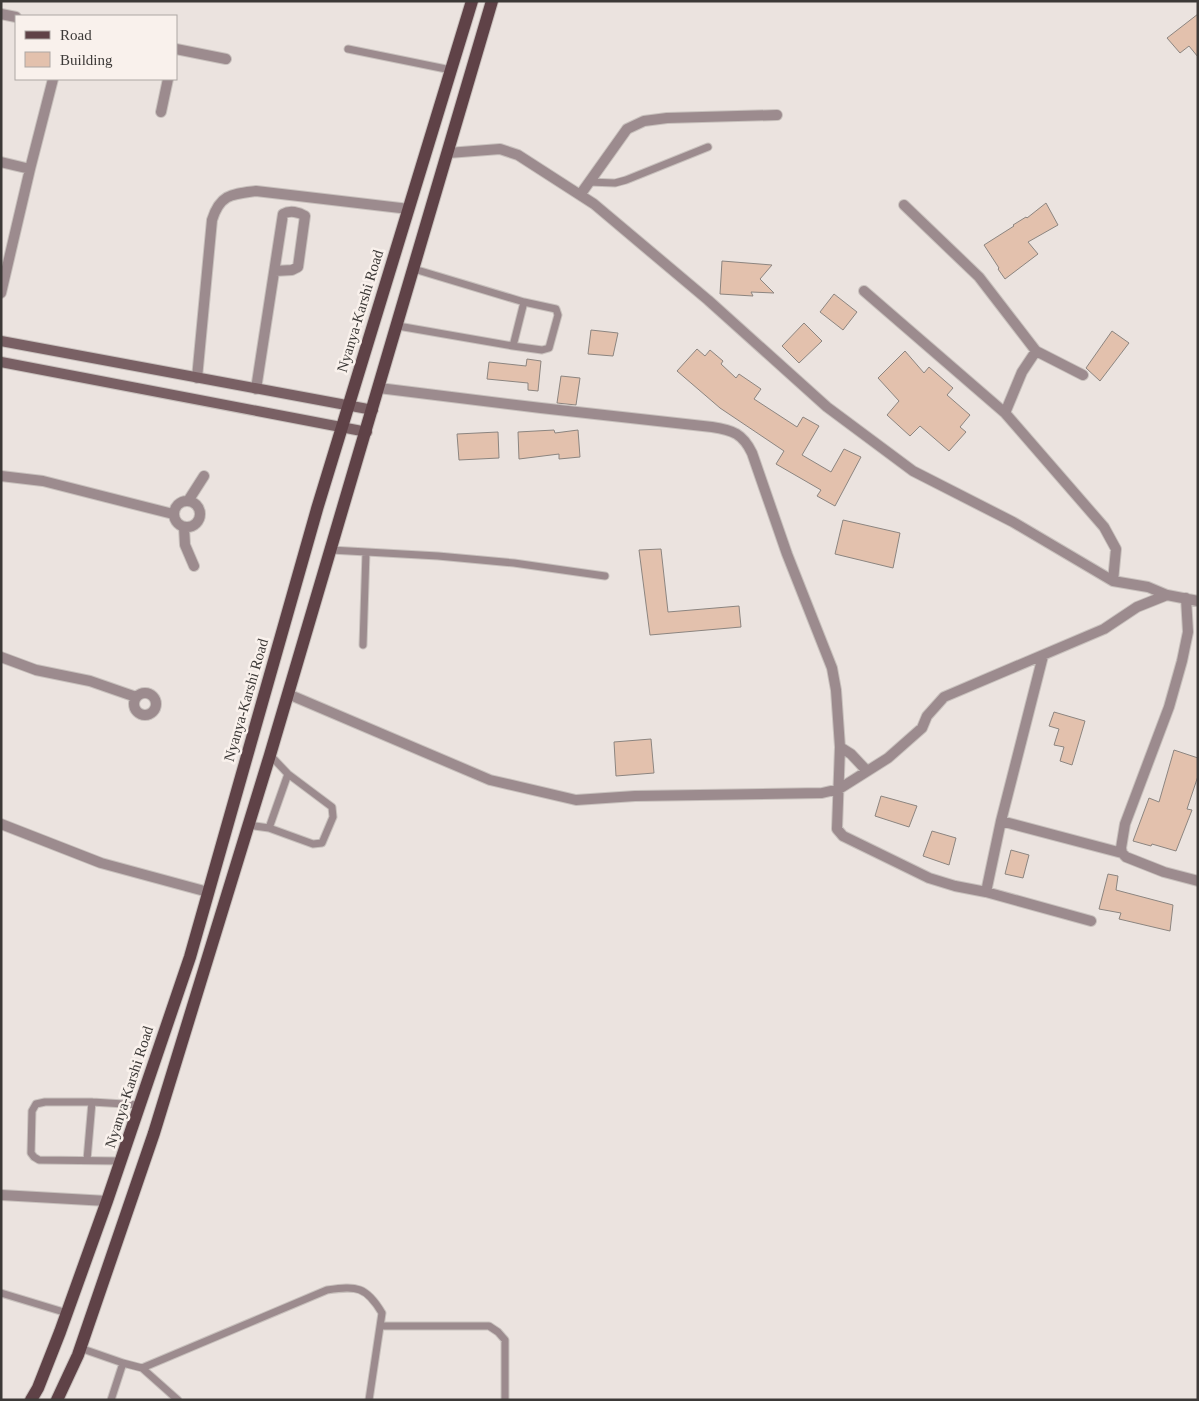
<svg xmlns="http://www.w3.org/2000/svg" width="1199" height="1401" font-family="'Times New Roman',serif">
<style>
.building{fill:#e3c1ad;stroke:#8c8580}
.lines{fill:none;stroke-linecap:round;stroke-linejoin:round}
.lane-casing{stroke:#c8c1bd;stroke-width:9}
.street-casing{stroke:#c8c1bd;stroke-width:12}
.secondary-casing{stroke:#c8c1bd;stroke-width:12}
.primary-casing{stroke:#c8c1bd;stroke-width:14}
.lane{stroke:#9c8b8e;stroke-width:7}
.street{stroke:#9c8b8e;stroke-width:10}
.secondary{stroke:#796064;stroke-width:10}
.primary{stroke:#5f4247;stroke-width:12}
.labels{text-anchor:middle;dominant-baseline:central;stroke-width:5;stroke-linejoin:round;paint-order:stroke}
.street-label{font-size:15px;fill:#3c3937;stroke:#f9f1ec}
</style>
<rect width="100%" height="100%" fill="#ebe3df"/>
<path class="building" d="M1198 14V57L1189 46 1180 53 1167 38Z
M1046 203 1058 225 1028 242 1038 254 1005 279 998 269 999 268 984 245 1014 226 1013 225 1026 217 1027 218Z
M722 261 772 265 760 279 774 293 751 292 753 296 720 294Z
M834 294 857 312 843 330 820 312Z
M804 323 822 341 799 363 782 346Z
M591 330 618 333 613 356 588 354Z
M1112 331 1129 343 1100 381 1086 368Z
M697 349 705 356 710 350 723 361 721 364 736 378 739 374 761 389 754 399 797 427 803 417 819 426 802 455 831 472 844 449 861 457 835 506 817 496 821 490 776 464 784 451 720 408 677 371Z
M905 351 924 373 929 367 953 388 947 395 970 415 960 427 966 432 949 451 920 426 910 436 887 415 899 401 878 378Z
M527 359 541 361 538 391 528 390V383L487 379 489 362 526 366Z
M561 376 580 378 576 405 557 403Z
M554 430 555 433 578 430 580 457 559 459V454L519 459 518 432Z
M498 432 499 458 459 460 457 434Z
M843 520 900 533 893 568 835 554Z
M661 549 668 612 739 606 741 627 650 635 639 550Z
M1054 712 1085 721 1072 765 1060 761 1064 747 1054 745 1059 729 1049 726Z
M651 739 654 773 616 776 614 742Z
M1174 750 1198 758V776L1187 809 1192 810 1176 851 1152 844 1151 846 1133 841 1149 798 1159 802Z
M881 796 917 806 909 827 875 816Z
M932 831 956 838 949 865 923 856Z
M1011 850 1029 855 1023 878 1005 874Z
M1108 874 1118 876 1116 890 1173 905 1170 931 1119 919 1121 913 1099 909Z"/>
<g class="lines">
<defs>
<path id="lane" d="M348 49 451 70
M589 182 615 183 626 180 708 147
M398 326 513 346 524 302 414 269
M513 346 542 350 549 348 558 315 556 309 524 302
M331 550 438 556 514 563 605 576
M363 645 366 552
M248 825 269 828 313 844 322 843 333 817 332 807 288 774 270 755
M269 828 288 774
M87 1160 92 1102
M121 1161 39 1160 34 1157 31 1153 32 1111 36 1104 45 1102H92L140 1105
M1 1293 67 1313
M381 1326H489L498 1332 505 1340V1400
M80 1348 123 1363 142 1368 178 1400
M142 1368 327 1290C357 1286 366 1286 382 1313L369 1400
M111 1400 123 1363"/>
<path id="street" d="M1 14 16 17
M176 49 226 59
M161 112 168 79
M448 153 500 149 518 155 594 204 708 300 827 407 913 471 1013 522 1113 581 1148 587 1167 595 1198 601
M1 162 30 169
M580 195 627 129 644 121 667 118 777 115
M904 205 979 277 1036 351 1083 375
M864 291 1005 413
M1 293 30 169 53 79
M1036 351 1022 372 1005 413 1104 527 1116 549 1113 581
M197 378 212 220C220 194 232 194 256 191L409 209
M379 388 541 408 712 427C733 430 743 434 752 453L787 554 832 668 836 690 840 747 837 829 843 836 929 878 955 886 986 892 1091 921
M256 389 283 214C290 210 299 212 305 216L298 267 292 270 275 271
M1 476 43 481 173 514
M174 514a13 13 0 1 1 26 0a13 13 0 1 1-26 0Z
M188 501 204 476
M184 527 185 545 194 566
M1186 598 1188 632 1182 661 1169 707 1125 824 1121 848 1122 853 1126 857 1164 872 1198 881
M1 657 36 670 90 681 136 697
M134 704a11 11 0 1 1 22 0a11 11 0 1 1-22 0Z
M288 694 490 780 576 800 635 796 822 793 839 789 888 758 922 728 927 716 944 697 1104 629 1137 607 1167 595
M840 747 851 754 867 771
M1001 821 1122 853
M1 824 101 863 208 892
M986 892 1001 821 1043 656
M1 1195 107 1201"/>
<path id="secondary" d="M1 341 373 410
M1 362 367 432"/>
<path id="primary" d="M31 1400 38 1388 60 1332 107 1201 190 957 317 509 472 1
M57 1400 78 1355 154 1133 270 755 492 1"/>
</defs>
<use href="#lane" class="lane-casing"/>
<use href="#street" class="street-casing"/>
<use href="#secondary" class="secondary-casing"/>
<use href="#primary" class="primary-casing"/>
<use href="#lane" class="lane"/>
<use href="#street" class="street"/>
<use href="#secondary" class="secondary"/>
<use href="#primary" class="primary"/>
</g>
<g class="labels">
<g class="street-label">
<text transform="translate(360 311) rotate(-73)">Nyanya-Karshi Road</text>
<text transform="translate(246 700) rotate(-74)">Nyanya-Karshi Road</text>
<text transform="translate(129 1087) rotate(-72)">Nyanya-Karshi Road</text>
</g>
</g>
<rect width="1199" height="1401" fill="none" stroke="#3c3937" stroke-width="5"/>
<rect x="15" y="15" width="162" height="65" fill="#f9f1ec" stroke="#ada7a4"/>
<rect x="25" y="31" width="25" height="8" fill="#5f4247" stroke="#ada7a4"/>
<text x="60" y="40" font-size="15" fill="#3c3937">Road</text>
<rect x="25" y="52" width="25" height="15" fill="#e3c1ad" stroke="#ada7a4"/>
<text x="60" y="65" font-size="15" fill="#3c3937">Building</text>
</svg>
